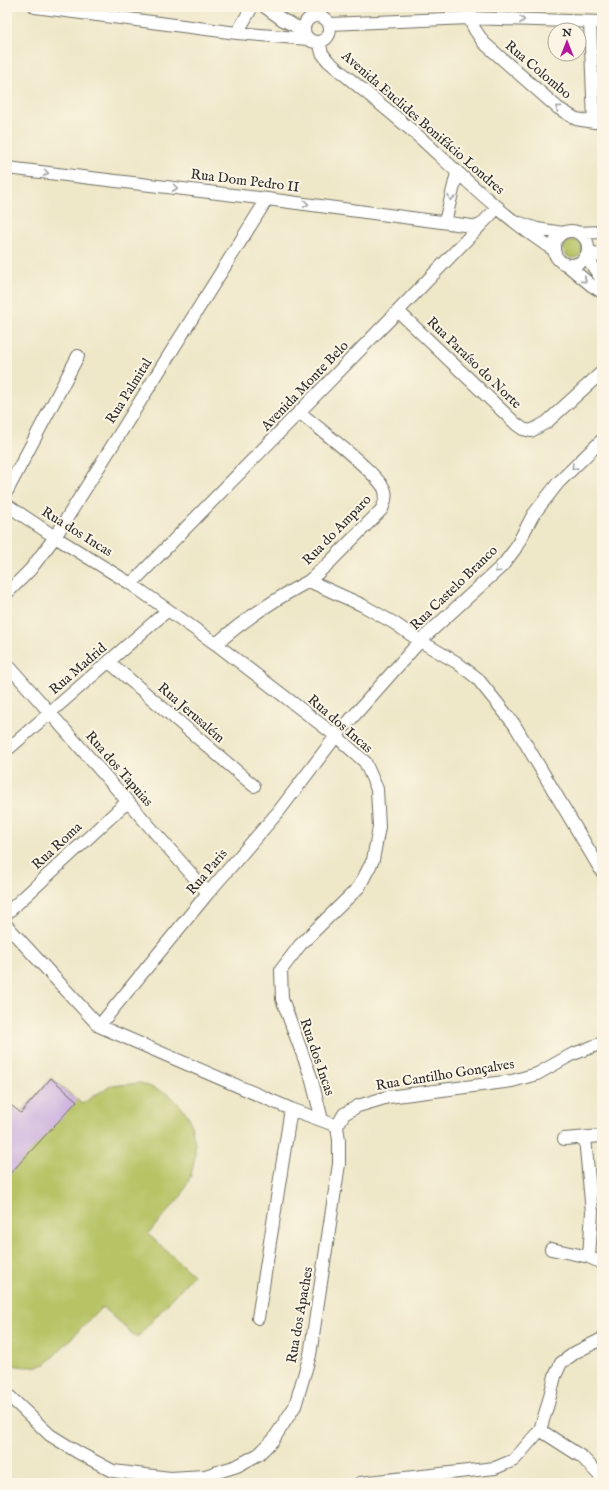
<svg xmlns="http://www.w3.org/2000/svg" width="609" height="1490" font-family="'IM FELL English',serif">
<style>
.green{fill:#b7c365;stroke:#717748}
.building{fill:#cdb2e0}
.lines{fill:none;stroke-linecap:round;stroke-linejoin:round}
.minor-casing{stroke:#6f6d62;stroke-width:14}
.minor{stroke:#fff;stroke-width:12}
.oneway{stroke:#a0a0a0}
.labels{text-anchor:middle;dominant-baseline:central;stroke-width:4;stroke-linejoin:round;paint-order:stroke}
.street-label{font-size:14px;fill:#2b2b2b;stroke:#fcf5e5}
</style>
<rect width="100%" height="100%" fill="#fcf5e5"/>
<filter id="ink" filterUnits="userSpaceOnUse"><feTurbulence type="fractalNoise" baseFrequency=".025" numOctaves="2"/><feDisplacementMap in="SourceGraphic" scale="8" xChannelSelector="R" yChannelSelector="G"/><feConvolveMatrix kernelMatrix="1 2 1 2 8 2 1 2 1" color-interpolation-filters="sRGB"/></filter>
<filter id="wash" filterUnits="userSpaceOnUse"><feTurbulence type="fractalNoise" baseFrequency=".012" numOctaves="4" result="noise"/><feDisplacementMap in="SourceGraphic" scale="16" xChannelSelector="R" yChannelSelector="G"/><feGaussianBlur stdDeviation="0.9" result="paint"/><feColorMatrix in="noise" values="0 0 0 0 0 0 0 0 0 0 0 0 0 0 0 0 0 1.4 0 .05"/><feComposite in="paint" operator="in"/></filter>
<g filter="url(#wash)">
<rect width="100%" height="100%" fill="#eee7c8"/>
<path class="green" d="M564 249a9 9 0 1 1 18 0a9 9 0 1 1-18 0Z
M51 1078 82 1104 95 1095 111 1086 141 1083 170 1095 184 1110 190 1119 195 1144V1158L191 1175 182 1195 148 1234 193 1275 137 1338 102 1307 46 1364C32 1368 21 1368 7 1363V1129Z"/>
<g id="blocks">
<path class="building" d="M51 1078 77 1101 7 1177V1102L21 1113Z"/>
</g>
</g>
<g filter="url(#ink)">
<use href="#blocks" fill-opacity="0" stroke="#6f6d62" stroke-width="1"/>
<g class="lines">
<defs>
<path id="minor" d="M35 7 237 33 308 39
M265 7 283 20 303 30
M304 29a13 13 0 1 1 26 0a13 13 0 1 1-26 0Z
M469 18 475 30 484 43 558 108 576 119 594 122H602
M590 22 594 122
M330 24 469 18 602 22
M237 33 252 7
M319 42 322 53 328 61C361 89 395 115 427 144 467 181 507 220 554 250
M7 168 267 199 479 227
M445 222 457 173
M520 223 537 229 563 233
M554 248a17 17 0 1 1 34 0a17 17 0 1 1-34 0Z
M578 233 602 232
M588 250 602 257
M586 256 602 280
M567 265 591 285 602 292
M398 311 516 424 523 429 531 431 547 422 602 372
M299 412C315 425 381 476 385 491 387 498 384 504 382 509L330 562 309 581
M7 491 78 356
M7 505 55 537 131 584 168 610 216 644 336 736 365 762 377 789 379 827 373 860 359 887 300 945 281 970 282 999 311 1077 322 1120
M131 584 398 311 498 207
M7 593 30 570 55 537 267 199
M216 644C245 619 275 599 309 581L362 605 394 623 420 641 456 662 477 678 514 724 602 872
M109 662 254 786
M7 664 208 893
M7 750 168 610
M7 913 127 802
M7 926 99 1026 291 1109 337 1126 344 1114 358 1106 388 1097 512 1081 537 1074 571 1055 602 1043
M99 1026 208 893 279 811 336 736 420 641 503 565 515 549 533 515 558 483 602 440
M585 1138 592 1212 589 1257
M564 1139 602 1136
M551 1249 589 1257 602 1263
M258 1318 291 1109
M7 1394 50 1435 79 1453 113 1471 170 1478 205 1476 237 1466 259 1454 273 1440 295 1406 310 1355 339 1164V1140L337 1126
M540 1430 582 1457 602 1478
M360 1483 495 1468 514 1460 540 1430 548 1404 555 1376 561 1363 576 1352 602 1339"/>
</defs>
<use href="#minor" class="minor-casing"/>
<use href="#minor" class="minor"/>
</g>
<defs><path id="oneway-chevron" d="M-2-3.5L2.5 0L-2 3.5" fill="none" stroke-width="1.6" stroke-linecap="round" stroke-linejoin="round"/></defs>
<g class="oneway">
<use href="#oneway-chevron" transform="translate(522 20) rotate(2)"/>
<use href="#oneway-chevron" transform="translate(558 108) rotate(-144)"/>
<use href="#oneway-chevron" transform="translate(46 173) rotate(7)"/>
<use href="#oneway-chevron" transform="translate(175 188) rotate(7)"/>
<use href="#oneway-chevron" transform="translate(451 198) rotate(104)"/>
<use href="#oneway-chevron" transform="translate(306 204) rotate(8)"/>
<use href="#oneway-chevron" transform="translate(584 280) rotate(40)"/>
<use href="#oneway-chevron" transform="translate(574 467) rotate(136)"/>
<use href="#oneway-chevron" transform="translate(497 570) rotate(137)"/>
</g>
</g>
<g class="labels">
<g class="street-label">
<text transform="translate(538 70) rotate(40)">Rua Colombo</text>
<text transform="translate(423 123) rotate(41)">Avenida Euclides Bonifácio Londres</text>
<text transform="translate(245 181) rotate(7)">Rua Dom Pedro II</text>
<text transform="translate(474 363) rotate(44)">Rua Paraíso do Norte</text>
<text transform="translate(305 386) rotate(-46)">Avenida Monte Belo</text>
<text transform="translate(129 391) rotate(-58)">Rua Palmital</text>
<text transform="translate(337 530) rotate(-46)">Rua do Amparo</text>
<text transform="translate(77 532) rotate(32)">Rua dos Incas</text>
<text transform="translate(454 588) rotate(-44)">Rua Castelo Branco</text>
<text transform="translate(78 669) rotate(-41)">Rua Madrid</text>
<text transform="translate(191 713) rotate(41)">Rua Jerusalém</text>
<text transform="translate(340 724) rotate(41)">Rua dos Incas</text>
<text transform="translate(119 769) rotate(49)">Rua dos Tapuias</text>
<text transform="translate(57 846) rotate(-43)">Rua Roma</text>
<text transform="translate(207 872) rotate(-50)">Rua Paris</text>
<text transform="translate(317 1057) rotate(71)">Rua dos Incas</text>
<text transform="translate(445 1075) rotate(-9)">Rua Cantilho Gonçalves</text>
<text transform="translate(300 1315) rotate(-80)">Rua dos Apaches</text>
</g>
</g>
<rect width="609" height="1490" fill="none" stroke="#fcf5e5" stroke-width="24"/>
<g transform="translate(567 42)"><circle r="19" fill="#fcf5e5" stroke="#a8a49b"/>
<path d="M0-3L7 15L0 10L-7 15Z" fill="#b5179e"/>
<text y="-6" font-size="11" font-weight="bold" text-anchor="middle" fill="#2b2b2b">N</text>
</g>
</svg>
